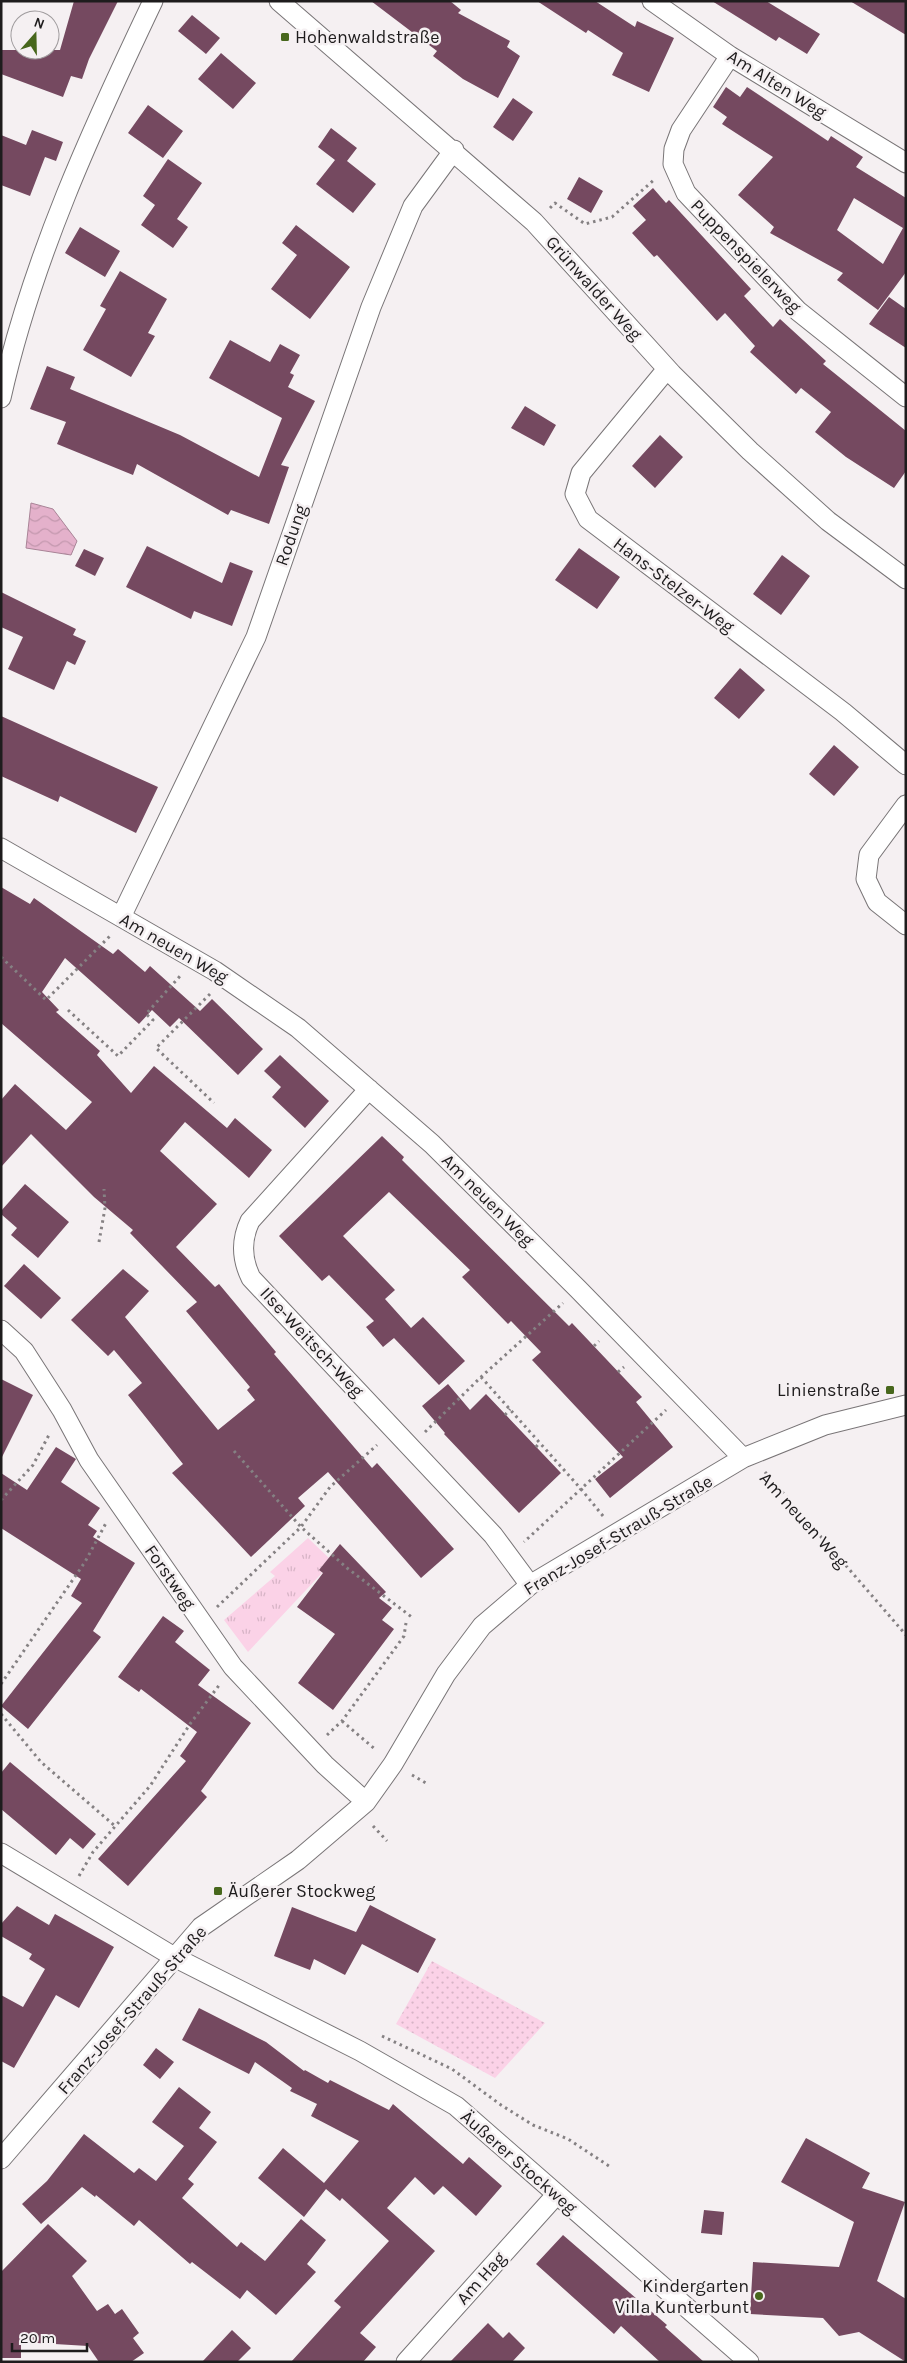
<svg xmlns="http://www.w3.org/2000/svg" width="907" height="2363" font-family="Karla,sans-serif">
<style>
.park{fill:url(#park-tufts)}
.garden{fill:url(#garden-dots)}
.water{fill:url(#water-waves);stroke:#a98497}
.building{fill:#754960;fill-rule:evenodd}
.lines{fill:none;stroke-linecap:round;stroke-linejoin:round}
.street-casing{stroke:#797577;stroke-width:21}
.path{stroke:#858183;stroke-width:3;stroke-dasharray:2.5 4;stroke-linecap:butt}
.street{stroke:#fff;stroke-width:19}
.poi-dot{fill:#47671c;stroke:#f5f0f2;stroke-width:2}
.labels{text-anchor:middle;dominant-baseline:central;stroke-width:5;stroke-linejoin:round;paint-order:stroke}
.poi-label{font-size:18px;fill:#1e1c1d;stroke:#f5f0f2;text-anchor:start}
.street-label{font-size:18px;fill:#1e1c1d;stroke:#f5f0f2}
</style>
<defs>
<pattern id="park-tufts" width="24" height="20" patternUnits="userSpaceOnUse" patternTransform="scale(1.25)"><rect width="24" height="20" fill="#fbd2e7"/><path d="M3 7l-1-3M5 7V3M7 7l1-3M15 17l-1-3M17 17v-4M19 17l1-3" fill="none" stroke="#d7b4c6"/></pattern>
<pattern id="garden-dots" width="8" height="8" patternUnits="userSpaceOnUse" patternTransform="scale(1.25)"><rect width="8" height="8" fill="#fbd2e7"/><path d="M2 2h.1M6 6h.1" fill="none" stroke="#d7b4c6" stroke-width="1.8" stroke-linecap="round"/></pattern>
<pattern id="water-waves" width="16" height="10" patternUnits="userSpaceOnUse" patternTransform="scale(1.25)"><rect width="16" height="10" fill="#e4b1cb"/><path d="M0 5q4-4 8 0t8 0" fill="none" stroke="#c398ae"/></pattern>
</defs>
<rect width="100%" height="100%" fill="#f5f0f2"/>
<path class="park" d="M308 1538 329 1558 319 1570 322 1573 248 1652 224 1620 275 1576 270 1572Z"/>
<path class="garden" d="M432 1961 545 2023 495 2078 396 2024Z"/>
<path class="water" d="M31 503 53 509 77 541 71 555 26 548Z"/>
<path class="building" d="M74 1H118L89 59 82 79 71 76 63 97 1 74V50H60Z
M371 1H450L461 10 458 13 510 41 507 47 520 56 498 98 463 79 433 56 437 51Z
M537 1H595L635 27 637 21 674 38 649 92 612 75 623 53 588 30 586 33Z
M712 1H766L820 34 807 54 779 37 776 41Z
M850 1H906V35Z
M192 15 220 38 206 54 178 31Z
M221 53 256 83 233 109 198 79Z
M726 87 740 97 747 87 828 141 831 136 863 157 856 167 906 198V272L878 310 837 280 843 273 770 233 774 227 738 195 773 157 722 124 727 117 713 107ZM854 198 903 228 883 264 837 230Z
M513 98 533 112 513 141 493 127Z
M148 105 183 131 163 158 128 133Z
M331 128 357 148 347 161 376 184 353 213 316 184 335 160 318 147Z
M32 130 63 142 56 161 45 157 30 196 1 185V135L26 145Z
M168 159 202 183 177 219 188 227 173 248 141 225 155 205 143 196Z
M579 177 603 191 591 213 567 199Z
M653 188 666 203 669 200 751 289 744 296 773 327 780 319 826 361 823 364 906 431V471L894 488 846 457 815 432 831 412 801 388 796 394 750 352 755 346 725 313 717 321 657 255 654 257 632 233 646 220 633 206Z
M296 225 350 267 310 319 271 289 297 255 282 243Z
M80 227 120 251 105 277 65 253Z
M120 271 167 299 148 333 155 336 131 377 83 350 106 309 100 306Z
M889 297 906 309V348L869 324Z
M230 340 270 362 280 344 300 355 290 373 294 375 288 387 315 401 281 465 289 467 269 524 231 510 228 515 137 464 133 475 57 444 66 422 30 409 47 366 75 377 70 389 180 435 259 477 282 418 209 378Z
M525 406 556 425 544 446 511 428Z
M660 435 683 457 655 488 632 466Z
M147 546 222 583 230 562 253 571 232 626 194 611 191 619 126 587Z
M579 548 620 577 597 609 555 580Z
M84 549 104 558 95 576 75 566Z
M782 555 810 576 781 615 753 594Z
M1 592 76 629 73 635 86 641 75 665 67 661 54 690 8 669 23 637 1 627Z
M740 668 765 690 739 719 714 698Z
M1 716 158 787 136 833 60 796 58 802 1 776Z
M834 745 859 767 834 796 809 774Z
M1 887 30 904 34 898 113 954 118 949 145 972 150 966 200 1011 212 999 263 1049 238 1075 179 1018 170 1027 152 1010 139 1024 65 958 42 992 59 1010 56 1012 100 1051 97 1055 131 1093 154 1066 227 1128 235 1118 272 1150 249 1178 185 1122 160 1151 217 1204 176 1247 215 1287 219 1284 276 1352 274 1354 372 1468 377 1463 454 1549 421 1578 328 1472 298 1498 305 1506 251 1557 172 1473 183 1464 128 1395 142 1383 114 1350 108 1356 71 1320 123 1269 149 1291 125 1317 218 1430 255 1400 247 1390 250 1387 186 1311 197 1302 130 1233 133 1230 94 1197 31 1134 1 1167V1100L15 1084 66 1130 92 1102 1 1023Z
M280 1055 329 1101 305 1128 272 1097 281 1087 264 1071Z
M382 1136 404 1157 402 1160 569 1326 572 1323 642 1397 636 1402 673 1447 610 1498 595 1479 623 1457 532 1360 541 1352 511 1321 508 1324 462 1277 470 1270 389 1192 343 1236 395 1290 385 1299 411 1328 423 1317 465 1361 439 1385 394 1338 383 1347 366 1327 374 1321 329 1275 322 1281 279 1236Z
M25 1184 69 1222 38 1258 11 1235 17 1228 1 1214V1211Z
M24 1264 61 1298 41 1319 4 1286Z
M1 1379 33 1395 1 1459Z
M448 1384 470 1410 486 1394 561 1473 519 1513 444 1434 445 1433 422 1406Z
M56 1447 76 1459 61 1482 100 1508 88 1525 97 1531 93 1537 135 1563 93 1631 101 1637 28 1729 1 1706 82 1603 71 1596 81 1579 1 1528V1473L27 1490Z
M340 1544 386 1592 379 1598 392 1608 382 1620 394 1629 333 1710 298 1683 335 1634 297 1607 323 1573 319 1570Z
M163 1616 184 1631 175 1642 210 1670 198 1685 251 1723 201 1791 207 1797 128 1886 98 1859 186 1761 180 1756 197 1732 141 1689 139 1692 118 1677Z
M10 1762 96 1834 83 1849 70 1838 56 1855 1 1809V1773Z
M370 1905 436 1939 418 1973 362 1944 345 1975 314 1959 310 1970 274 1956 292 1907 356 1932Z
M17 1906 49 1925 55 1914 114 1947 79 2008 56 1995 14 2068 1 2061V1995L23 2007 45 1969 29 1959 32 1954 1 1936V1924Z
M199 2008 266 2042 304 2071 305 2070 328 2083 330 2080 389 2110 393 2104 463 2164 469 2157 502 2186 476 2216 443 2186 434 2195 415 2177 387 2208 435 2251 360 2333 376 2347 363 2362H291L341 2307 334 2301 389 2241 342 2198 340 2201 326 2189 304 2217 258 2178 283 2148 324 2183 359 2141 311 2116 317 2104 290 2091 292 2088 255 2062 249 2074 182 2040Z
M156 2048 174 2062 160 2079 143 2065Z
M179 2087 211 2112 199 2128 217 2142 188 2179 194 2184 182 2198 237 2247 241 2242 265 2261 301 2219 326 2240 307 2264 316 2272 276 2315 247 2290 240 2299 192 2262 190 2264 139 2220 134 2226 96 2195 95 2197 82 2187 41 2224 22 2204 47 2181 84 2134 134 2173 139 2168 156 2181 184 2146 152 2122Z
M806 2138 870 2173 862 2188 905 2202 877 2281 906 2299V2362L859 2332 839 2336 823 2318 750 2314 753 2262 839 2267 854 2222 781 2182Z
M704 2210 724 2212 722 2235 701 2233Z
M48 2224 87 2261 72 2276 97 2311 108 2304 115 2314 122 2309 139 2333 133 2338 144 2353 131 2362H99L88 2346 21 2342V2358H1V2272Z
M563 2235 667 2325 665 2327 704 2362H660L621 2326 614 2334 536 2264Z
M488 2323 503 2338 509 2332 525 2348 512 2362H450Z
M232 2330 251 2348 237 2362H202Z"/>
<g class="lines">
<defs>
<path id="street" d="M279 1 534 222 672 374 750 451 828 521 906 579
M652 1 730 56 906 163
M730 56 681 130 674 149 673 164 686 193 798 311 906 397
M667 369 581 473 575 494 588 519 843 712 906 765
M1 398C32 259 92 129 153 1
M906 805 869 855 866 879 877 902 906 925
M1 848 215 971 298 1028 432 1144 578 1289 743 1458
M121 917 256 637 371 307 413 206 454 150
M369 1089 250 1221C241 1240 241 1258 251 1278L493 1535 530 1585
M1 1330 24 1351 62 1410 89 1460 233 1667 325 1765 366 1802
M1 1853 174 1957 360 2051 456 2106 749 2362
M1 2159 201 1927 298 1860 366 1802 393 1764 446 1674 482 1626 530 1585 743 1458 825 1425 906 1405
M406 2362 557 2194"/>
</defs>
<use href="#street" class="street-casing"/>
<path class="path" d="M550 208 555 203 585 224 612 217 655 179
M1 957 46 1000 111 935
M210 994 156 1048 214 1103
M68 1010 118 1056 153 1020 146 1014 181 975
M99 1242 105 1208 104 1189
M594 1346 599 1341
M618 1372 624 1367
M481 1377 581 1489 524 1542
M505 1415 510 1409
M425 1432 481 1377 563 1303
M536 1447 540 1442
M234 1451 301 1527 347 1568 413 1618
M765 1472 906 1635
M1 1500 33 1465 50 1433
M603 1516 581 1489 666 1410
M217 1607 301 1527 330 1487 377 1445
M1 1684 85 1562 106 1523
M1 1714 41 1762 115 1826
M342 1721 376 1750
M327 1735 342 1721 404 1636 406 1623
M412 1775 426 1783
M373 1826 387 1841
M79 1876 93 1852 150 1786 190 1724 220 1684
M382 2036 452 2069 501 2105 533 2125 568 2139 609 2166"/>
<use href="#street" class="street"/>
</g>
<g class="poi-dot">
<rect x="280" y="32" width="10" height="10" rx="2.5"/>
<rect x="885" y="1385" width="10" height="10" rx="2.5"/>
<rect x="213" y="1886" width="10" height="10" rx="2.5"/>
<circle cx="759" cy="2296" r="5"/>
</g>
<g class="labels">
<g class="poi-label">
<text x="295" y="37">Hohenwaldstraße</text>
<text x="880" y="1390" text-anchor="end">Linienstraße</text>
<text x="228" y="1891">Äußerer Stockweg</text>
<text x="749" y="2286" text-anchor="end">Kindergarten<tspan x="749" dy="21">Villa Kunterbunt</tspan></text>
</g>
<g class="street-label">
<text transform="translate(777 84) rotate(32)">Am Alten Weg</text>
<text transform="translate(746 256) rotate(46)">Puppenspielerweg</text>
<text transform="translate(594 288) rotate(48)">Grünwalder Weg</text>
<text transform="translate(291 535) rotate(-71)">Rodung</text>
<text transform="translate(674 585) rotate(37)">Hans-Stelzer-Weg</text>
<text transform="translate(174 948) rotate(30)">Am neuen Weg</text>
<text transform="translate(488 1200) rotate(45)">Am neuen Weg</text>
<text transform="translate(312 1342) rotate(47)">Ilse-Weitsch-Weg</text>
<text transform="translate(804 1520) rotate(48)">Am neuen Weg</text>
<text transform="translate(618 1535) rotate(-31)">Franz-Josef-Strauß-Straße</text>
<text transform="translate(170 1577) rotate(55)">Forstweg</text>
<text transform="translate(132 2010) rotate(-49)">Franz-Josef-Strauß-Straße</text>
<text transform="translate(519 2162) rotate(41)">Äußerer Stockweg</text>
<text transform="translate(481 2278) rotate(-48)">Am Hag</text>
</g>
</g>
<rect width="907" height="2363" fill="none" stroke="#1e1c1d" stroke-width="5"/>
<g transform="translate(35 35) rotate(20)"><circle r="24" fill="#f5f0f2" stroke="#9f9b9d"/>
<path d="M0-4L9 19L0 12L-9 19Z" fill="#47671c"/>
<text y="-8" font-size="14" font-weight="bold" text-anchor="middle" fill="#1e1c1d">N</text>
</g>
<path d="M12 2343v8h75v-8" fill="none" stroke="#1e1c1d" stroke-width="2.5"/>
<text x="20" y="2343" font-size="15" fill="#1e1c1d" stroke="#f5f0f2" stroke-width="4" paint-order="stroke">20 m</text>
</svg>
